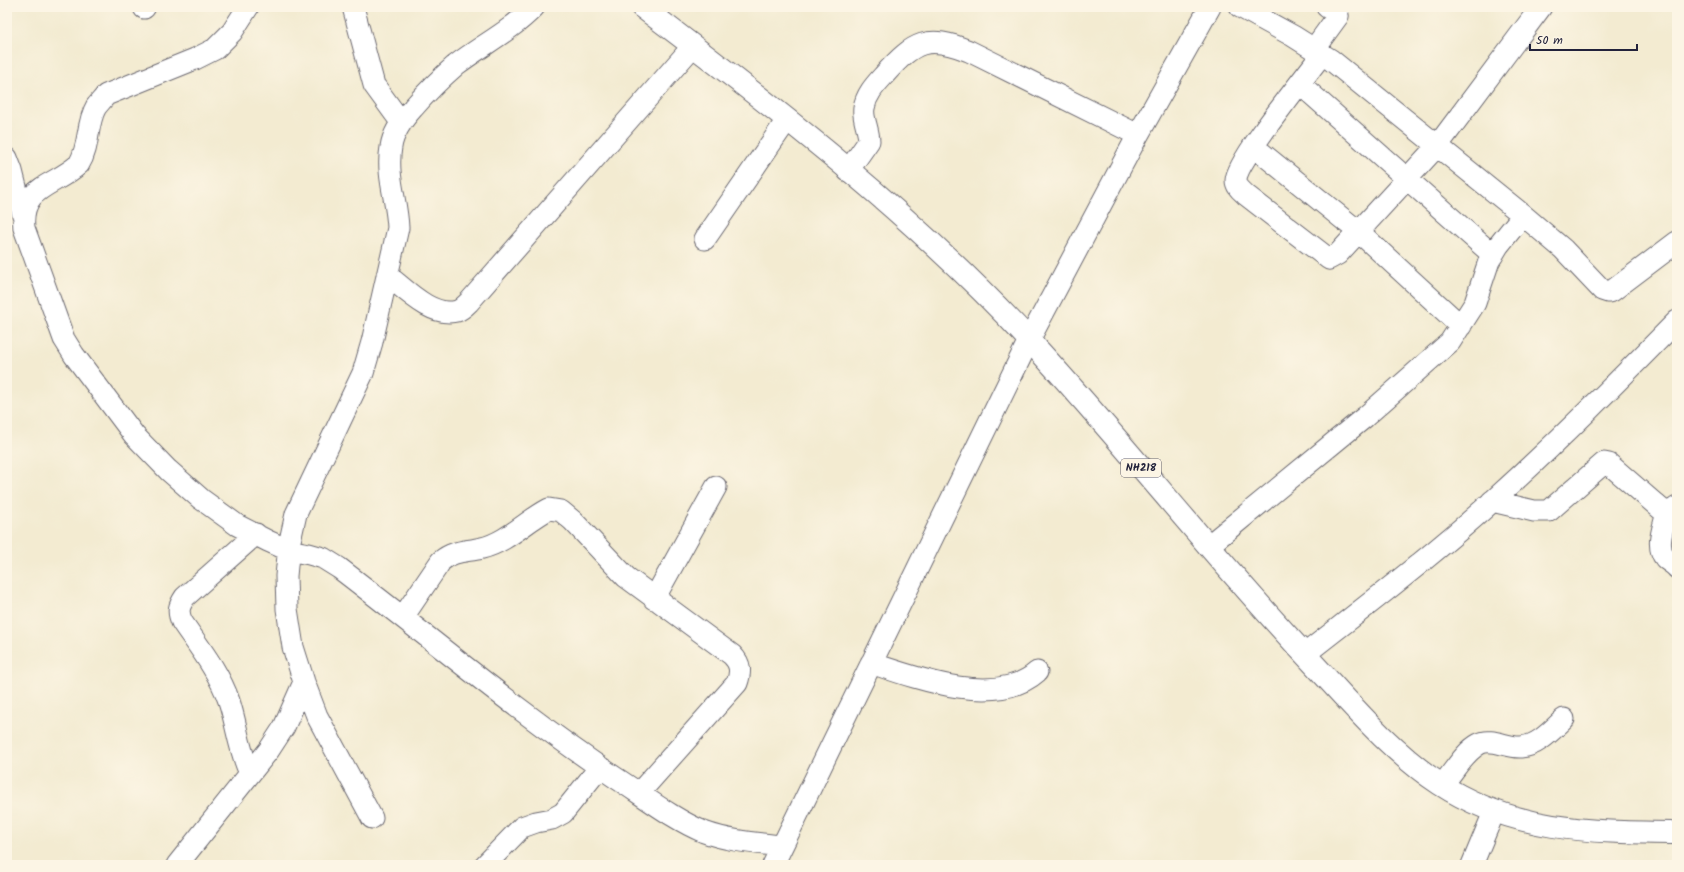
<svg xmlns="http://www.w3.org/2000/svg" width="1684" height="872" font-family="Kalam,sans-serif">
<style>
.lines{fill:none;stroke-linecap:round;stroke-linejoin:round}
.minor-casing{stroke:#6b6870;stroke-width:23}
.highway-casing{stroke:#6b6870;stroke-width:24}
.minor{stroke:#fff;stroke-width:21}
.highway{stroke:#fff;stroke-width:22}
.labels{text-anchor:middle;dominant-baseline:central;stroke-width:4;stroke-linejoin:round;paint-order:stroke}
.shield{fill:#fcf5e5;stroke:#63616e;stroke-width:1}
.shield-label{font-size:11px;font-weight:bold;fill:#22223b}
</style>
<rect width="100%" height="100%" fill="#fcf5e5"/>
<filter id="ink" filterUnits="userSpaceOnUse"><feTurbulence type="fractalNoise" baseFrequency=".025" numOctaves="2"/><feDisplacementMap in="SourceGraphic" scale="8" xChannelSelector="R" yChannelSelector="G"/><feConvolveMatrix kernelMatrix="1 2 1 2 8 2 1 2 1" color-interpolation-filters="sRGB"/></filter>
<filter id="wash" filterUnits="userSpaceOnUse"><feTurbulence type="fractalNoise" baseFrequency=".012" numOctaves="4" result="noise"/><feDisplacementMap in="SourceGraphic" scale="16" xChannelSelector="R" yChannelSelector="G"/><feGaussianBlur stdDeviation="0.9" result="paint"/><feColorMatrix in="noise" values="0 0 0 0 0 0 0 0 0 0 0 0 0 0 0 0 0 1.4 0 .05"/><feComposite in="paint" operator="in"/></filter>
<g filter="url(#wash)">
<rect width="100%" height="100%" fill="#f3ebd1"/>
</g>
<g filter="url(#ink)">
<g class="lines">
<defs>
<path id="minor" d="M248 7 232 32 215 49 195 59 106 95C103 99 99 103 96 107 86 124 90 147 79 164 54 187 20 186 24 228L64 339 74 355 134 435 168 470 201 499 237 525 268 541 288 550 309 554 323 558 339 568C431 638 520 714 616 778 644 796 673 819 704 832 728 841 756 843 781 846
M353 7 374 85 401 122
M1240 7 1293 36 1331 60 1523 215 1563 249 1602 290 1608 292 1612 291 1677 242
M144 8 145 7
M1314 49 1338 16 1336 13 1327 7
M1322 54C1307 75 1236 161 1236 180 1236 187 1242 191 1246 195L1329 259 1338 254 1438 145 1541 7
M1300 84 1493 255
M1253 146 1359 232 1461 326
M7 158 12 171 23 215
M848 171 869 141C869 130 862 118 864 108 866 94 876 84 885 74 914 42 927 34 969 51L1138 135
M705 239 787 120
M387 275C405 289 432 318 457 311 461 310 466 305 469 302L693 46
M1492 501 1534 511H1549L1604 463 1609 464 1662 510 1670 512 1677 507
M1667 512C1664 526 1655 546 1665 558 1669 562 1674 564 1677 568
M1208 546 1365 417 1450 342 1475 303 1489 261 1498 246 1523 215
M654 599 716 487
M403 617 441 561C454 550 466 552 482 548 507 542 526 521 549 509L561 511 573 521 626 577 732 655C741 664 741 672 737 683L639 793
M1305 654C1370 603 1436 553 1497 497 1559 441 1618 381 1677 321
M871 663C915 678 997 708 1037 672
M250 773C239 751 237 725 229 701 219 672 199 647 182 622 177 611 179 606 185 597L256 534
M1442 785C1453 773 1464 752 1479 744 1491 737 1507 748 1521 747 1538 746 1552 730 1564 719
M372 818 317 716 304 682 293 647 287 609 286 576 289 545 296 514 363 373 372 342 398 228C397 200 386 176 391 147 393 132 403 119 413 108 426 93 441 78 456 65 482 45 511 31 534 7
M177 865 269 750 284 727 304 682
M485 865 522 827 536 822 552 819 563 813 600 767
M773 865 1029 340 1138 135 1210 7
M1472 865 1494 812"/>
<path id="highway" d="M642 7C778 110 915 216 1031 342 1127 446 1214 558 1311 661 1351 704 1391 752 1440 784 1514 832 1592 832 1677 833"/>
</defs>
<use href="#minor" class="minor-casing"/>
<use href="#highway" class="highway-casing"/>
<use href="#minor" class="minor"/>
<use href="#highway" class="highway"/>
</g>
</g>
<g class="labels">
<rect class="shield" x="1121" y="459" width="40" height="18" rx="3"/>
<g class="shield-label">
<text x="1141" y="468">NH218</text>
</g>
</g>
<rect width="1684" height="872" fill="none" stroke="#fcf5e5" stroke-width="24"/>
<path d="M1530 44v6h107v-6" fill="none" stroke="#22223b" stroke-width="2"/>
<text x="1536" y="44" font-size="12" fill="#22223b" stroke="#fcf5e5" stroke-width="3" paint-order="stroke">50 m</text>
</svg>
